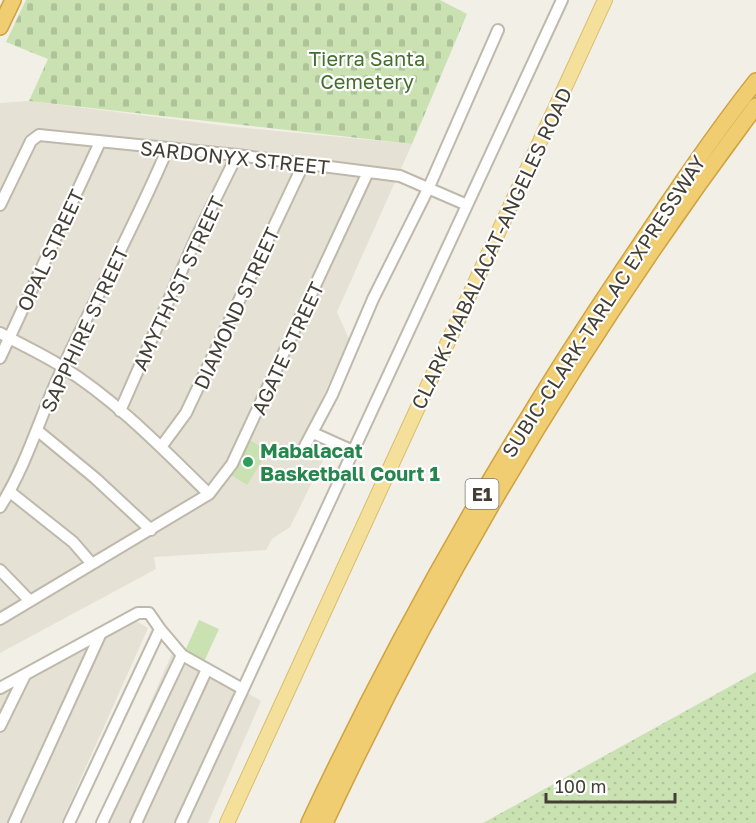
<svg xmlns="http://www.w3.org/2000/svg" width="756" height="823" font-family="'Golos Text',sans-serif">
<style>
.residential{fill:#e5e1d5}
.grass{fill:url(#grass-dots)}
.cemetery{fill:url(#cemetery-stones)}
.garden{fill:#cae2b2}
.lines{fill:none;stroke-linecap:round;stroke-linejoin:round}
.minor-casing{stroke:#bfb9ac;stroke-width:14}
.major-casing{stroke:#d9bd6d;stroke-width:16}
.highway-casing{stroke:#cfa242;stroke-width:18}
.minor{stroke:#fff;stroke-width:10}
.major{stroke:#f5e09b;stroke-width:14}
.highway{stroke:#f1cd71;stroke-width:15}
.leisure-dot{fill:#2e9e5b;stroke:#fff;stroke-width:2}
.labels{text-anchor:middle;dominant-baseline:central;stroke-width:4.5;stroke-linejoin:round;paint-order:stroke}
.shield{fill:#fff;stroke:#7c7972;stroke-width:1.5}
.shield-label{font-size:18px;font-weight:bold;fill:#443f36}
.park-label{font-size:20px;fill:#44702e;stroke:#fff}
.street-label{font-size:20px;fill:#443f36;stroke:#fff}
.leisure-label{font-size:20px;font-weight:bold;fill:#27864d;stroke:#fff;text-anchor:start}
</style>
<defs>
<pattern id="grass-dots" width="8" height="8" patternUnits="userSpaceOnUse" patternTransform="scale(1.5)"><rect width="8" height="8" fill="#cae2b2"/><path d="M2 2h.1M6 6h.1" fill="none" stroke="#afc39a" stroke-width="1.8" stroke-linecap="round"/></pattern>
<pattern id="cemetery-stones" width="16" height="16" patternUnits="userSpaceOnUse" patternTransform="scale(1.5)"><rect width="16" height="16" fill="#cae2b2"/><path d="M2 7V4a2 2 0 0 1 4 0v3zM10 15v-3a2 2 0 0 1 4 0v3z" fill="#afc39a"/></pattern>
</defs>
<rect width="100%" height="100%" fill="#f1efe6"/>
<path class="residential" d="M29 101 235 127 412 144 337 312 349 339 300 448 323 460 290 527 272 539 266 550 154 557 156 569 0 653V103Z
M128 616 148 628 61 823H0V687Z
M174 649 261 701 208 823H97Z"/>
<path class="grass" d="M756 672V823H483Z"/>
<path class="cemetery" d="M26 0H440L467 14 412 144 29 101 48 59 6 42Z"/>
<path class="garden" d="M248 439 268 451 247 485 228 473Z
M199 620 219 629 203 664 183 655Z"/>
<g class="lines">
<defs>
<path id="minor" d="M0 205 31 141 39 135 237 155 400 176 467 205
M0 333C20 344 42 354 61 366 116 400 163 449 209 494
M0 358 100 142
M120 411 196 238 237 155
M38 431 95 478 151 530
M313 433 353 451
M305 446 332 395 373 299 429 187 498 30
M161 447 186 413 303 165
M10 492 73 542 92 564
M0 507C28 463 41 412 64 365 98 293 136 223 167 150
M0 570 30 601
M0 619 209 494 232 464 368 172
M160 629 182 655 241 688
M0 688 138 613H149L160 629 69 823
M0 726 25 675
M14 823 100 635
M102 823 182 655
M136 823 207 669
M181 823 562 0"/>
<path id="major" d="M227 823 605 0"/>
<path id="highway" d="M0 27 13 0
M309 823C399 631 504 447 623 270 666 206 708 142 756 81
M325 823C443 571 589 329 756 106"/>
</defs>
<use href="#minor" class="minor-casing"/>
<use href="#major" class="major-casing"/>
<use href="#highway" class="highway-casing"/>
<use href="#minor" class="minor"/>
<use href="#major" class="major"/>
<use href="#highway" class="highway"/>
</g>
<circle class="leisure-dot" cx="248" cy="462" r="6"/>
<g class="labels">
<rect class="shield" x="465.5" y="479" width="33" height="30" rx="4.5"/>
<g class="shield-label">
<text x="482" y="494">E1</text>
</g>
<g class="park-label">
<text x="367" y="58">Tierra Santa<tspan x="367" dy="23">Cemetery</tspan></text>
</g>
<g class="street-label">
<text transform="translate(235 157) rotate(6)">SARDONYX STREET</text>
<text transform="translate(491 248) rotate(-65)">CLARK-MABALACAT-ANGELES ROAD</text>
<text transform="translate(50 250) rotate(-65)">OPAL STREET</text>
<text transform="translate(178 283) rotate(-65)">AMYTHYST STREET</text>
<text transform="translate(603 306) rotate(-57)">SUBIC-CLARK-TARLAC EXPRESSWAY</text>
<text transform="translate(236 308) rotate(-65)">DIAMOND STREET</text>
<text transform="translate(84 329) rotate(-65)">SAPPHIRE STREET</text>
<text transform="translate(287 348) rotate(-65)">AGATE STREET</text>
</g>
<g class="leisure-label">
<text x="260" y="450">Mabalacat<tspan x="260" dy="23">Basketball Court 1</tspan></text>
</g>
</g>
<path d="M546 793v9h129v-9" fill="none" stroke="#443f36" stroke-width="3"/>
<text x="555" y="793" font-size="18" fill="#443f36" stroke="#ffffff" stroke-width="4.5" paint-order="stroke">100 m</text>
</svg>
